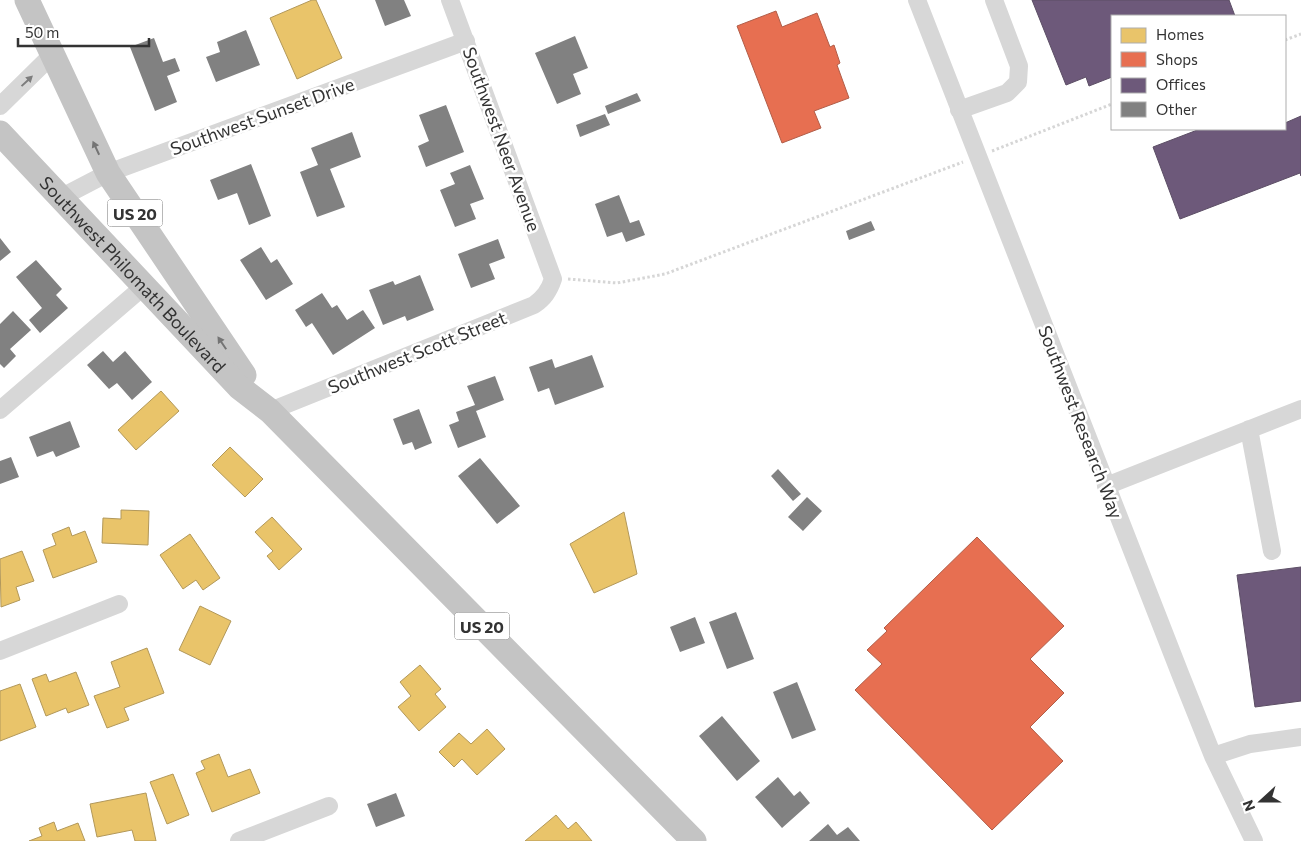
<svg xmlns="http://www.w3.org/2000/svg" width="1301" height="841" font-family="Commissioner,sans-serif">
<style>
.homes{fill:#e9c46a;stroke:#b2985a}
.shops{fill:#e76f51;stroke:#b15d48}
.offices{fill:#6d597a;stroke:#5c4e65}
.building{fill:#818181}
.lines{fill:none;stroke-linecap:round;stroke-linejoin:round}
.path{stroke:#d6d6d6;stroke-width:3;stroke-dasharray:2.5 2.5;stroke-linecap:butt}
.minor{stroke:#d7d7d7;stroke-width:18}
.highway{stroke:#c4c4c4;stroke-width:25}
.oneway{fill:#7d7d7d}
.oneway2{fill:#747474}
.labels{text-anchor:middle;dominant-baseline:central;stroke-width:5;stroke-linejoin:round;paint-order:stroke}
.shield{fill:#fff;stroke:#707070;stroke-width:1}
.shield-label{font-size:16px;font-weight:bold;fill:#333}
.street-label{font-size:18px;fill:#333;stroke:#fff}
</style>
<rect width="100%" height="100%" fill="#fff"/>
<path class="homes" d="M312 0H316L342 58 297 79 270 18Z
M161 391 179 411 136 450 118 430Z
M230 447 263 479 245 497 212 465Z
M121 510 149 511 148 545 102 543 103 518 121 519Z
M624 512 637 574 594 593 570 544Z
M272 517 302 549 279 570 267 556 273 551 255 532Z
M69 527 72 536 85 531 97 562 53 578 43 550 56 545 52 534Z
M190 534 220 578 203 590 196 580 183 589 160 555Z
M22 551 34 581 16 587 20 600 1 607 0 559Z
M200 606 231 621 210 665 179 650Z
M147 648 164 693 124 708 129 720 107 728 94 696 120 687 111 662Z
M420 665 441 689 435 694 446 707 419 731 398 707 411 696 400 682Z
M76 672 89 705 68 713 66 708 46 716 32 679 46 674 49 682Z
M20 684 36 727 0 741V691Z
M487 729 505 749 477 775 462 759 454 767 439 752 459 733 471 744Z
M219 754 228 777 250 769 260 793 212 812 196 773 205 769 201 761Z
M173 774 189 815 167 824 150 782Z
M146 793 156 841H135L132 830 97 837 90 804Z
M556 815 568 829 576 822 592 841H525Z
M54 822 57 831 78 823 85 841H29L42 836 39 828Z"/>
<path class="shops" d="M776 11 782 27 817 13 830 47 834 45 840 63 837 65 849 98 814 111 821 128 782 143 737 26Z
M977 537 1064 626 1030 659 1064 693 1030 727 1063 761 992 830 855 690 882 664 867 650 887 631 884 628Z"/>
<path class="offices" d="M1032 0H1229L1235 16H1112V77L1089 86 1086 77 1066 85Z
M1301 116V176L1300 173 1180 219 1153 147 1200 129H1285V123Z
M1301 567V701L1255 707 1237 575Z"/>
<path class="building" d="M375 0H404L411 16 385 26Z
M246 30 260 65 216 82 206 57 220 52 217 42Z
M575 36 588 68 573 74 581 94 557 104 535 53Z
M154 38 163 62 175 58 180 71 167 76 177 102 155 111 130 47Z
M637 93 641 101 608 114 605 106Z
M446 105 464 152 426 167 418 146 429 141 419 115Z
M605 114 610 125 580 137 576 125Z
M352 132 361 157 330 169 345 207 317 217 300 172 318 165 311 148Z
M251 164 271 216 249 225 237 193 218 200 210 180Z
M470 165 484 199 470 204 476 219 455 227 440 190 455 184 450 173Z
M619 195 630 223 639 220 645 235 626 242 622 232 607 237 595 204Z
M871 221 875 230 849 240 846 231Z
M0 238 11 252 0 261Z
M498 239 505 258 489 264 495 279 471 288 458 254Z
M261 247 271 263 277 259 293 284 266 300 240 260Z
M36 260 62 289 56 295 68 308 40 333 29 320 42 308 16 277Z
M420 275 434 310 407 321 405 316 383 325 369 290 393 281 395 285Z
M322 293 332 308 337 305 347 320 363 310 375 328 333 355 312 323 306 327 295 310Z
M13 311 31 330 10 349 16 356 4 368 0 364V324Z
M103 351 113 362 125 351 152 382 132 400 117 383 109 389 87 365Z
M592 355 604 387 555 405 549 388 538 392 529 367 552 359 555 368Z
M495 376 504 400 476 411 486 437 458 448 449 425 459 421 456 412 475 405 467 386Z
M419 409 432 443 415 450 412 442 403 445 393 419Z
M70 421 80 447 56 457 53 451 37 457 29 437Z
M11 457 19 477 0 484V461Z
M480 458 520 506 497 524 458 476Z
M778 469 801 494 793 501 771 476Z
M807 497 822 511 803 531 788 517Z
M736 612 754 659 727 669 709 622Z
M695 617 705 643 680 652 670 627Z
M797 682 816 730 792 739 773 692Z
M722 716 760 761 737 781 699 736Z
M778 777 794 796 800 791 810 803 782 828 755 797Z
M396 793 405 816 376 827 367 804Z
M828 824 837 835 848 827 860 841H809Z"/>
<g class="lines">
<path class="path" d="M1285 40 1301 34
M992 151 1112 104
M568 279 617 283 665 274 963 162"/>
<path class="minor" d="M917 0 1181 676 1213 756 1254 841
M0 106 52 55
M959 110 1007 93 1018 82 1019 66 994 0
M60 198 108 173 466 41
M0 410 143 287
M270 411 534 305C544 298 549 291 553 279L450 0
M1249 429 1272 551
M1106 486 1301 409
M0 651 119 604
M1213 756 1250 744 1301 737
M239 841 329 806"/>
<g class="highway">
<path d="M27 0 108 173 244 375"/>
<path id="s1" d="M0 133 239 387 270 411 694 841"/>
</g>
</g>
<defs><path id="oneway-solid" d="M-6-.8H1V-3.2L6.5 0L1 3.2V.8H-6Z" transform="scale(1.25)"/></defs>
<use class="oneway" href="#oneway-solid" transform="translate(27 81) rotate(-43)"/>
<g class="oneway2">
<use href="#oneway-solid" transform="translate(96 148) rotate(-115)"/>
<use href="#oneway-solid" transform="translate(222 343) rotate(-124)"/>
</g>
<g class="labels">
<g class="shield">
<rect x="107.5" y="199.5" width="55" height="27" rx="4"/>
<rect x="454.5" y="612.5" width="55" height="27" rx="4"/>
</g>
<g class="shield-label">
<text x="135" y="213">US 20</text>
<text x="482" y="626">US 20</text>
</g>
<g class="street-label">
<text transform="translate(262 116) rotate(-20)">Southwest Sunset Drive</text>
<text transform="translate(502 139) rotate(70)">Southwest Neer Avenue</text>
<text stroke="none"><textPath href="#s1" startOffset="194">Southwest Philomath Boulevard</textPath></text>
<text transform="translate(417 352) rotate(-22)">Southwest Scott Street</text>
<text transform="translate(1081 422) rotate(69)">Southwest Research Way</text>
</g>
</g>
<rect x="1111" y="15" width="175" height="115" fill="#ffffff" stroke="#adadad"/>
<rect x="1121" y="28" width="25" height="15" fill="#e9c46a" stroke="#adadad"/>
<text x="1156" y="40" font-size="15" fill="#333333">Homes</text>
<rect x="1121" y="52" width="25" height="15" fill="#e76f51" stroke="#adadad"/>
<text x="1156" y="65" font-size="15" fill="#333333">Shops</text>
<rect x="1121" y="78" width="25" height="15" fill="#6d597a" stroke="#adadad"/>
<text x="1156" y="90" font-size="15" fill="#333333">Offices</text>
<rect x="1121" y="102" width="25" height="15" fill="#818181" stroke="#adadad"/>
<text x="1156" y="115" font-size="15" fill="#333333">Other</text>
<g transform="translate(1261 801) rotate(249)" stroke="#ffffff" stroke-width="4" paint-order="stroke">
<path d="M0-4L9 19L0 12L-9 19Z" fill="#333333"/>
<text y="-8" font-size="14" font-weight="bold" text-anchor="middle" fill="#333333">N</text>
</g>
<path d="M18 38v8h131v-8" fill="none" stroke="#333333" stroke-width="2.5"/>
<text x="25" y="38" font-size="15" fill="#333333" stroke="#ffffff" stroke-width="4" paint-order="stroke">50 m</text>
</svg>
